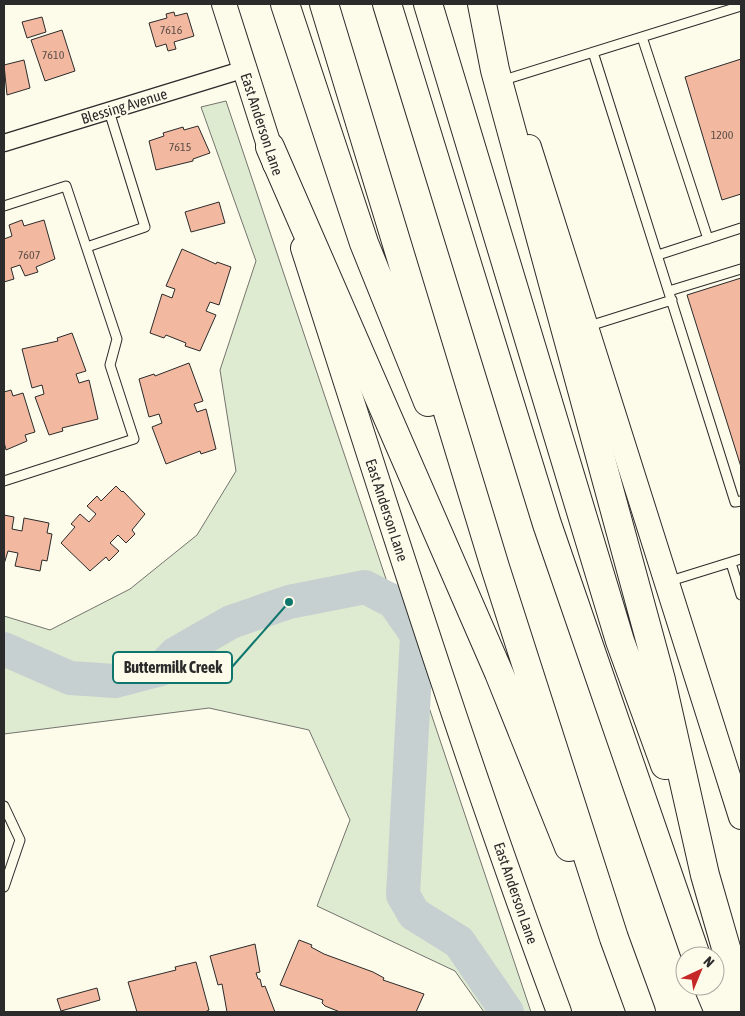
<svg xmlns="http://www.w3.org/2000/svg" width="745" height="1016" font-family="'Asap Condensed',sans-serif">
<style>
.green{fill:#deebd1;stroke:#74746e}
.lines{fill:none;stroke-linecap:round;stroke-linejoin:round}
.river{stroke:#c7d0d0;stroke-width:34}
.building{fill:#f2b8a0;stroke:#2b2b2b}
.lane-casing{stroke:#2b2b2b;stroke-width:11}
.street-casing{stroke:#2b2b2b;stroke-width:19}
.secondary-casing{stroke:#2b2b2b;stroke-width:26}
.highway-casing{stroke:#2b2b2b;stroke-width:30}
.lane{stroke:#fdfbea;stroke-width:9}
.street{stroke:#fdfbea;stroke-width:16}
.secondary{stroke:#fdfbea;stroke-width:24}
.highway{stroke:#fdfbea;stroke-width:28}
.labels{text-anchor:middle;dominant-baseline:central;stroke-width:4;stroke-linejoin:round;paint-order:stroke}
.number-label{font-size:12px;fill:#5d4e48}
.street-label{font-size:15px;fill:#2b2b2b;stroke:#fdfbea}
.leader{fill:none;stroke:#0f766e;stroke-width:2}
.callout-dot{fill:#0f766e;stroke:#fdfbea;stroke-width:2}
.callout{fill:#fdfbea;stroke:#0f766e;stroke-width:2}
.callout-label{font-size:16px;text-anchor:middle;font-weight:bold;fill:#2b2b2b}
</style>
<rect width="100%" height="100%" fill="#fdfbea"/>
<path class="green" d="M226 101 531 1012H484L455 971 317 906 350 820 309 730 209 708 4 734V616L50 630 130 589 197 535 236 471 220 370 256 261 201 107Z"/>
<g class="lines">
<path class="river" d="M4 649 70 678 115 681 161 669 175 654 231 622 289 602 365 587 394 602 417 635 403 895 414 914 459 942 507 1012"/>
</g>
<path class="building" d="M174 12 175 16 187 13 194 36 174 42 176 49 168 51 166 44 156 47 149 23 167 18 166 14Z
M42 17 46 32 27 38 22 22Z
M62 30 75 71 45 81 31 40Z
M741 59V194L722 200 685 77Z
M24 60 30 88 7 95 4 65Z
M198 126 210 153 193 159V161L156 170 149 141 164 136 163 133 183 127 184 130Z
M219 202 225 223 191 232 185 212Z
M22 220 24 226 44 220 55 259 36 267 38 272 25 276 20 265 11 268 14 279 4 282V239L12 236 9 225Z
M182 249 216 264 217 262 231 267 219 305 210 302 206 311 216 315 200 351 185 346 186 343 166 335 164 338 150 333 162 294 172 298 175 289 166 286Z
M741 278V467L687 295Z
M72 333 86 371 76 374 79 383 89 380 98 419 62 428 63 431 49 435 35 397 44 394 42 385 32 388 22 349 58 341 57 338Z
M189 363 203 401 194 404 197 412 206 409 216 449 201 454 200 451 166 464 152 427 162 423 159 414 149 417 139 379 154 374 155 376Z
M11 390 13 396 23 393 35 432 25 435 27 441 6 450 4 442V392Z
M116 486 122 492 123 491 145 514 132 530 135 534 126 543 118 535 110 543 119 551 109 561 106 557 90 571 61 543 75 527 71 524 80 514 89 522 96 514 87 506 97 496 101 501Z
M4 515 14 517 12 529 22 531 24 518 49 523 47 533 52 534 47 561 42 560 40 571 15 566 18 553 8 551 4 564Z
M299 940 312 945 311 947 324 954 373 972 384 978 383 980 424 994 416 1012H340L325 1006 322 1003 323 1000 280 985Z
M255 944 260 972 256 973 258 979H260L262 987 265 986 275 1012H227L222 984 218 985 210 956Z
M196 962 209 1010 205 1012H137L128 982 176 970 175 967Z
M97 988 100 1000 61 1011 57 999Z"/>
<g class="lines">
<defs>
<path id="lane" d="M642 37 708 239
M593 52 735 502 741 501
M507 79 741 6
M4 206 66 186 117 339 110 365 134 439 4 481
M87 247 145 227 109 111
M658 255 741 228
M669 291 741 269
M586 327 672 300
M731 563 741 595
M667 582 741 559
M4 806 20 840 4 887"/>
<path id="street" d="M4 143 245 69"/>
<path id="secondary" d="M224 4 275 164
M529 147 741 817
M303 248C385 504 465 760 559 1012"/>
<path id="highway" d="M285 4 364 243 428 402
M324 4 495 567 614 938 641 1012
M387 4 547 524 696 956
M428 4 620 641 665 765
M482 4 495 70 661 680 705 875 741 1000
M270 147 499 673 569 847
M708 986 719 1012"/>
</defs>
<use href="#lane" class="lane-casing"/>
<use href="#street" class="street-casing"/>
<use href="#secondary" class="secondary-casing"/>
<use href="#highway" class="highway-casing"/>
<use href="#lane" class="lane"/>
<use href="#street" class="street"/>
<use href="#secondary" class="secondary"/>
<use href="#highway" class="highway"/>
</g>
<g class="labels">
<g class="number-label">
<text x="171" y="30">7616</text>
<text x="53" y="55">7610</text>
<text x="722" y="135">1200</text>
<text x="180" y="147">7615</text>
<text x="29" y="255">7607</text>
</g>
<g class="street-label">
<text transform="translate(124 106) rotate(-17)">Blessing Avenue</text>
<text transform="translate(262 124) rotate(72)">East Anderson Lane</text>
<text transform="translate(387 510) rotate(72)">East Anderson Lane</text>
<text transform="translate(516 893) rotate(71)">East Anderson Lane</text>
</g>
</g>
<path class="leader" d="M289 602L232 667"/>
<circle class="callout-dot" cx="289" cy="602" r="5"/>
<rect class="callout" x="113" y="652" width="119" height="31" rx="5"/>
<g class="callout-label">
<text x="173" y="673">Buttermilk Creek</text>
</g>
<rect width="745" height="1016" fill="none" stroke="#2b2b2b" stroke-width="10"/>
<g transform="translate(700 971) rotate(44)"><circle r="24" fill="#fdfbea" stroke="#a9a89e"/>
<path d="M0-4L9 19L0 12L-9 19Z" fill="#c62828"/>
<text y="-8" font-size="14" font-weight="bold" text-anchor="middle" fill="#2b2b2b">N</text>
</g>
</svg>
